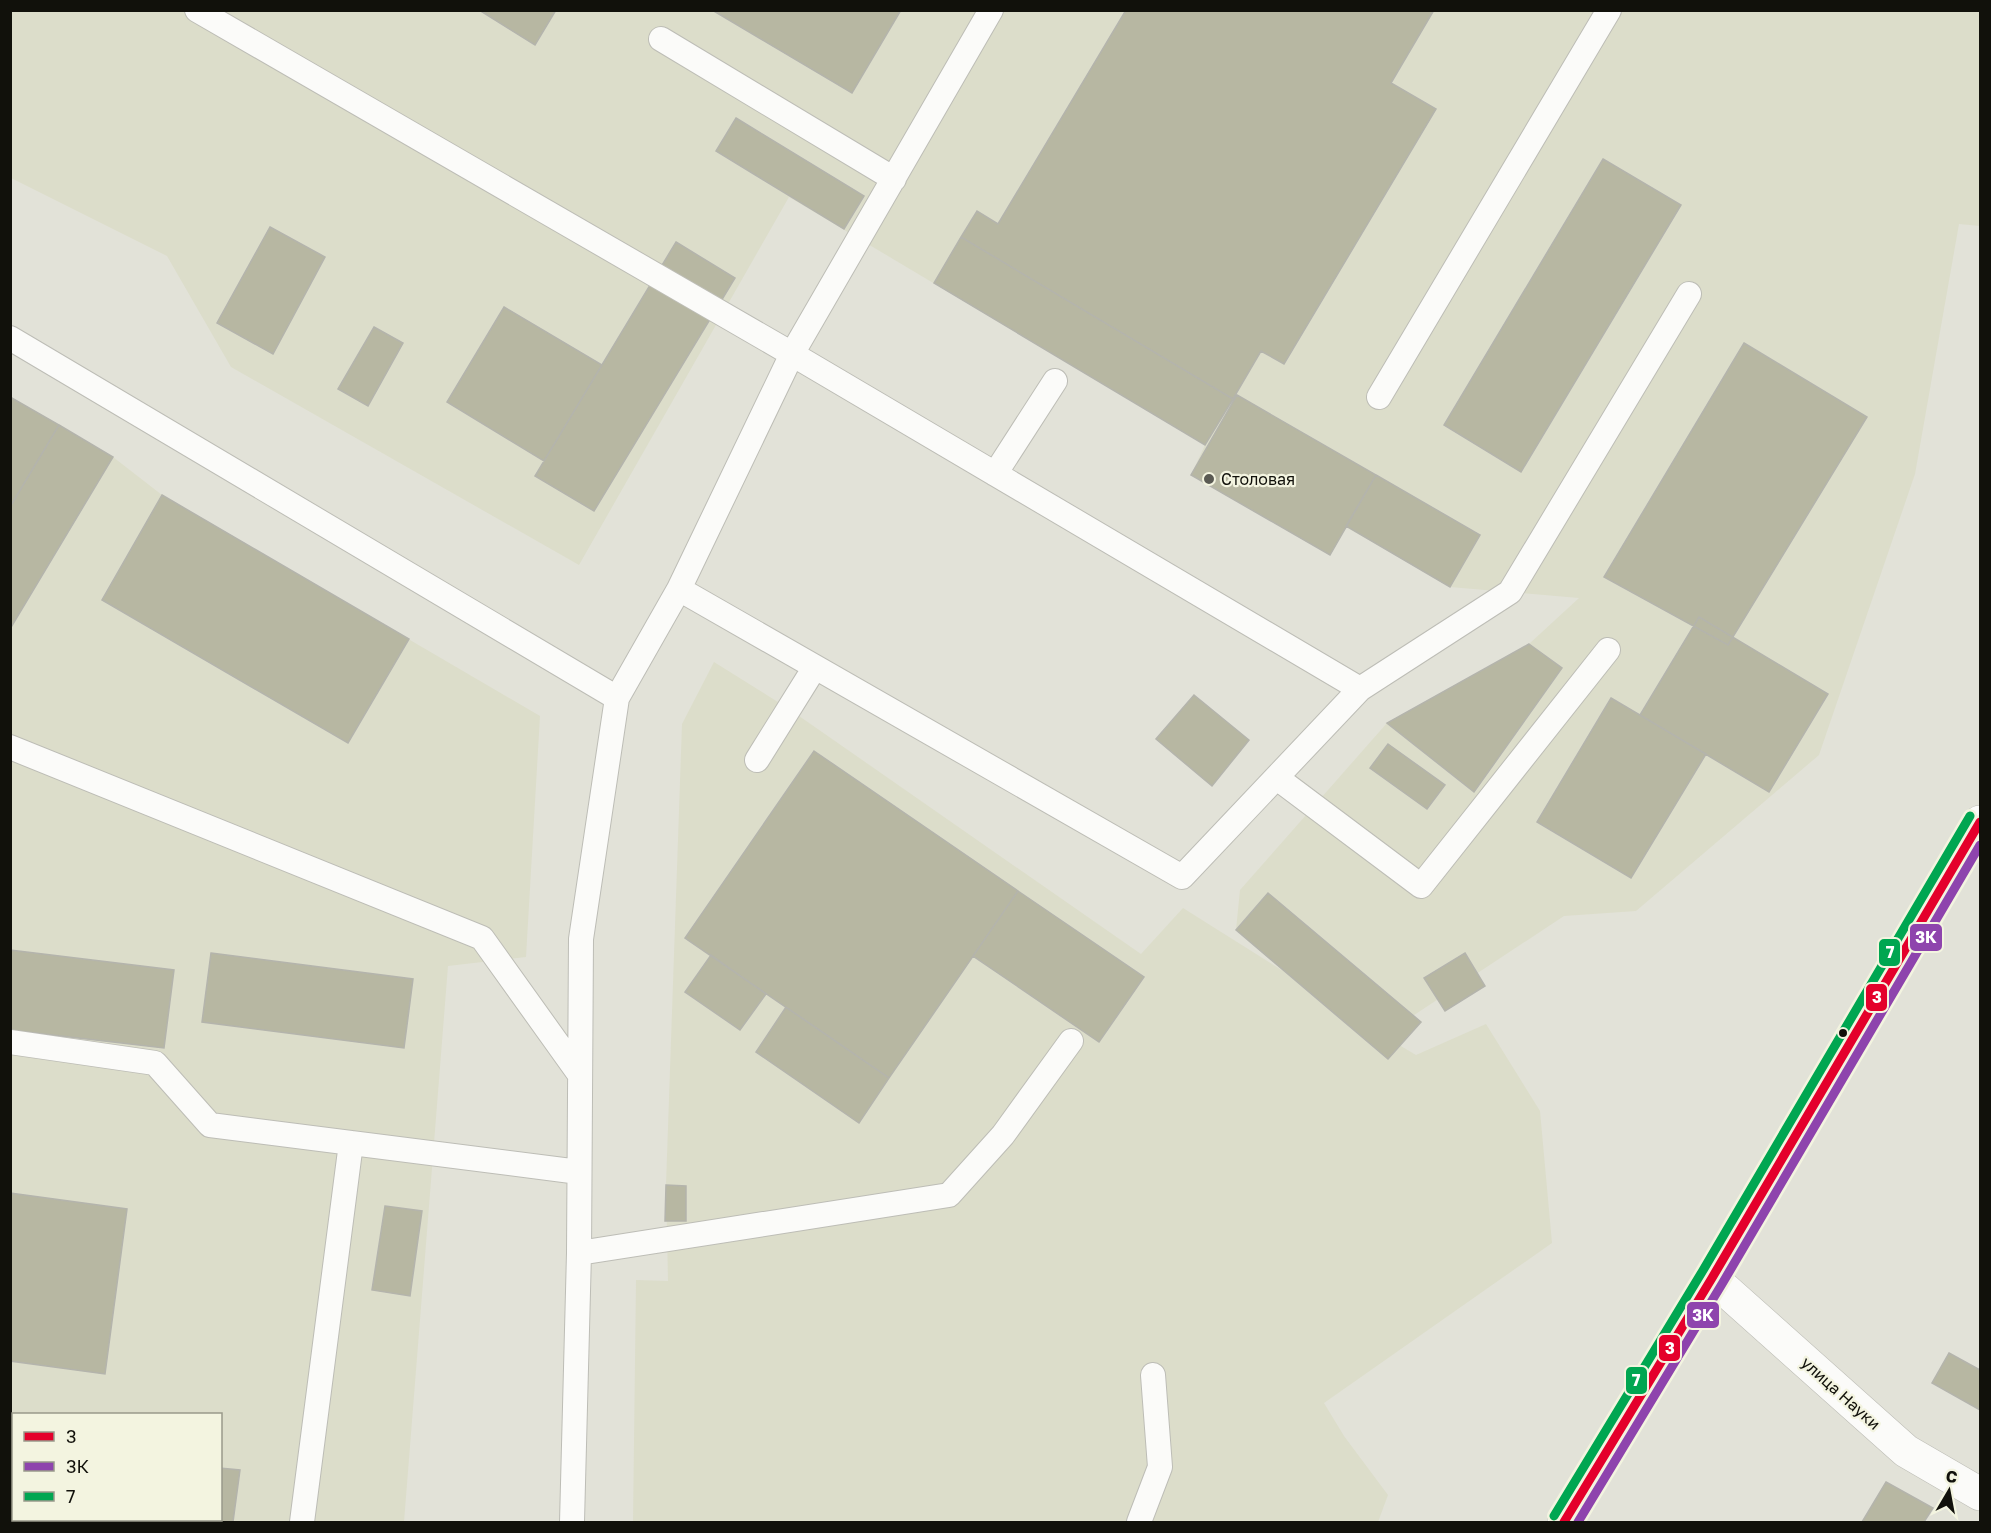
<svg xmlns="http://www.w3.org/2000/svg" width="1991" height="1533" font-family="'Golos Text',sans-serif">
<style>
.built{fill:#dcddca;fill-rule:evenodd}
.building{fill:#b7b7a2;stroke:#b4b4ac;stroke-width:1.5}
.lines{fill:none;stroke-linecap:round;stroke-linejoin:round}
.service-casing{stroke:#bdbdb6;stroke-width:26}
.minor-casing{stroke:#bdbdb6;stroke-width:34}
.primary-casing{stroke:#bdbdb6;stroke-width:34}
.service{stroke:#fbfbf9;stroke-width:24}
.minor{stroke:#fbfbf9;stroke-width:33}
.primary{stroke:#fbfbf9;stroke-width:33}
.bus-1-casing{stroke:#f3f4e0;stroke-width:14}
.bus-2-casing{stroke:#f3f4e0;stroke-width:14}
.bus-3-casing{stroke:#f3f4e0;stroke-width:14}
.bus-1{stroke:#e4002b;stroke-width:9}
.bus-2{stroke:#8e44ad;stroke-width:9}
.bus-3{stroke:#00a651;stroke-width:9}
.poi-dot{fill:#5a5a53;stroke:#f3f4e0;stroke-width:2}
.bus-dot{fill:#11110b;stroke:#f3f4e0;stroke-width:2}
.labels{text-anchor:middle;dominant-baseline:central;stroke-width:4.5;stroke-linejoin:round;paint-order:stroke}
.poi-label{font-size:16px;fill:#11110b;stroke:#f3f4e0;text-anchor:start}
.street-label{font-size:16px;fill:#11110b;stroke:#f3f4e0}
.line-badge{stroke:#f3f4e0;stroke-width:2}
.badge-label{font-size:16px;text-anchor:middle;font-weight:bold;fill:#fff}
</style>
<rect width="100%" height="100%" fill="#e2e2d8"/>
<path class="built" d="M10 11H1980V226L1959 224 1915 474 1819 755 1636 911 1564 916 1399 1025 1394 1042 1416 1055 1486 1024 1540 1111 1552 1243 1324 1403 1344 1436 1388 1495 1378 1522H633L636 1280 668 1281 666 1185 682 724 714 662 789 709 1141 954 1183 908 1283 971 1236 930 1240 890 1387 723 1529 644 1579 598 1450 587 1346 527 1330 555 1191 475 1205 445 789 197 579 565 231 367 167 256 11 178Z
M11 397 113 457 162 495 540 716 526 957 448 966 404 1522H11ZM14 1414H220V1520H14Z"/>
<path class="building" d="M479 10H556L535 45Z
M712 10H901L852 93Z
M1126 10H1434L1391 83 1436 109 1284 364 1261 351 1233 399 961 237 977 211 998 224Z
M736 118 864 196 844 229 716 151Z
M1603 159 1681 205 1521 472 1444 425Z
M270 227 325 257 273 354 217 323Z
M961 237 1233 399 1205 445 934 283Z
M676 242 735 278 594 511 535 476Z
M504 307 602 365 544 461 447 402Z
M374 327 403 343 368 406 338 389Z
M1744 343 1867 417 1728 645 1604 577Z
M1237 395 1376 475 1330 555 1191 475Z
M10 397 59 425 10 507Z
M59 425 113 457 10 629V507Z
M1376 475 1480 535 1450 587 1346 526Z
M162 495 409 639 348 743 102 600Z
M1699 617 1828 694 1769 792 1640 715Z
M1529 644 1562 668 1474 792 1387 723Z
M1194 695 1249 740 1212 786 1156 739Z
M1611 698 1706 754 1631 878 1537 822Z
M1388 744 1445 785 1427 809 1370 768Z
M814 751 1018 891 889 1078 685 938Z
M1018 891 1144 977 1099 1042 973 956Z
M1268 893 1421 1022 1388 1059 1236 930Z
M10 950 174 970 164 1048 10 1030Z
M211 953 413 979 404 1048 202 1022Z
M1465 953 1485 986 1445 1011 1424 978Z
M711 955 766 994 740 1030 685 992Z
M786 1007 889 1078 859 1123 756 1052Z
M666 1185 686 1186V1221H665Z
M10 1193 127 1209 105 1374 10 1361Z
M385 1206 422 1211 410 1296 372 1290Z
M1949 1353 1980 1370V1410L1932 1383Z
M10 1439H14V1520H220V1468L240 1470 233 1522H10Z
M1886 1482 1933 1508 1924 1522H1862Z"/>
<g class="lines">
<defs>
<path id="service" d="M197 10 792 354 1360 689
M661 39 894 179
M10 338 617 698
M1379 397 1609 10
M995 474 1055 381
M679 589 1182 877 1360 689 1510 592 1689 294
M10 747 482 938 580 1075
M757 760 815 667
M1277 778 1421 886 1608 650
M10 1042 155 1063 210 1125 579 1172
M579 1253 949 1195 1003 1135 1071 1041
M302 1522 351 1143
M572 1522 579 1253 581 939 617 698 679 589 792 354 991 10
M1139 1522 1160 1467 1153 1375"/>
<path id="minor" d="M1712 1278 1906 1451 1980 1494"/>
<path id="primary" d="M1564 1522 1712 1278 1980 822"/>
</defs>
<use href="#service" class="service-casing"/>
<use href="#minor" class="minor-casing"/>
<use href="#primary" class="primary-casing"/>
<use href="#service" class="service"/>
<use href="#minor" class="minor"/>
<use href="#primary" class="primary"/>
<defs>
<path id="bus-1" d="M1564 1522 1712 1278 1980 822"/>
<path id="bus-2" d="M1578 1522 1722 1284 1980 845"/>
<path id="bus-3" d="M1554 1516 1702 1272 1970 816"/>
</defs>
<use href="#bus-1" class="bus-1-casing"/>
<use href="#bus-2" class="bus-2-casing"/>
<use href="#bus-3" class="bus-3-casing"/>
<use href="#bus-1" class="bus-1"/>
<use href="#bus-2" class="bus-2"/>
<use href="#bus-3" class="bus-3"/>
</g>
<circle class="poi-dot" cx="1209" cy="479" r="6"/>
<circle class="bus-dot" cx="1843" cy="1033" r="5"/>
<g class="labels">
<g class="poi-label">
<text x="1221" y="479">Столовая</text>
</g>
<g class="street-label">
<text transform="translate(1841 1393) rotate(42)">улица Науки</text>
</g>
</g>
<g class="line-badge">
<rect x="1909" y="923" width="34" height="29" rx="6" fill="#8e44ad"/>
<rect x="1878" y="938" width="23" height="29" rx="6" fill="#00a651"/>
<rect x="1865" y="983" width="23" height="29" rx="6" fill="#e4002b"/>
<rect x="1686" y="1301" width="34" height="28" rx="6" fill="#8e44ad"/>
<rect x="1658" y="1334" width="23" height="28" rx="6" fill="#e4002b"/>
<rect x="1625" y="1366" width="23" height="29" rx="6" fill="#00a651"/>
</g>
<g class="badge-label">
<text x="1926" y="943">3К</text>
<text x="1890" y="958">7</text>
<text x="1877" y="1003">3</text>
<text x="1703" y="1321">3К</text>
<text x="1670" y="1354">3</text>
<text x="1636" y="1386">7</text>
</g>
<rect width="1991" height="1533" fill="none" stroke="#11110b" stroke-width="24"/>
<rect x="12" y="1413" width="210" height="108" fill="#f3f4e0" stroke="#99998b" stroke-width="1.5"/>
<rect x="24" y="1432" width="30" height="9" fill="#e4002b" stroke="#99998b" stroke-width="1.5"/>
<text x="66" y="1443" font-size="18" fill="#11110b">3</text>
<rect x="24" y="1462" width="30" height="9" fill="#8e44ad" stroke="#99998b" stroke-width="1.5"/>
<text x="66" y="1473" font-size="18" fill="#11110b">3К</text>
<rect x="24" y="1492" width="30" height="9" fill="#00a651" stroke="#99998b" stroke-width="1.5"/>
<text x="66" y="1503" font-size="18" fill="#11110b">7</text>
<g transform="translate(1949 1491) rotate(10)" stroke="#f3f4e0" stroke-width="4.5" paint-order="stroke">
<path d="M0-4.5L10 22L0 15L-10 22Z" fill="#11110b"/>
<text y="-9" font-size="16" font-weight="bold" text-anchor="middle" fill="#11110b">С</text>
</g>
</svg>
